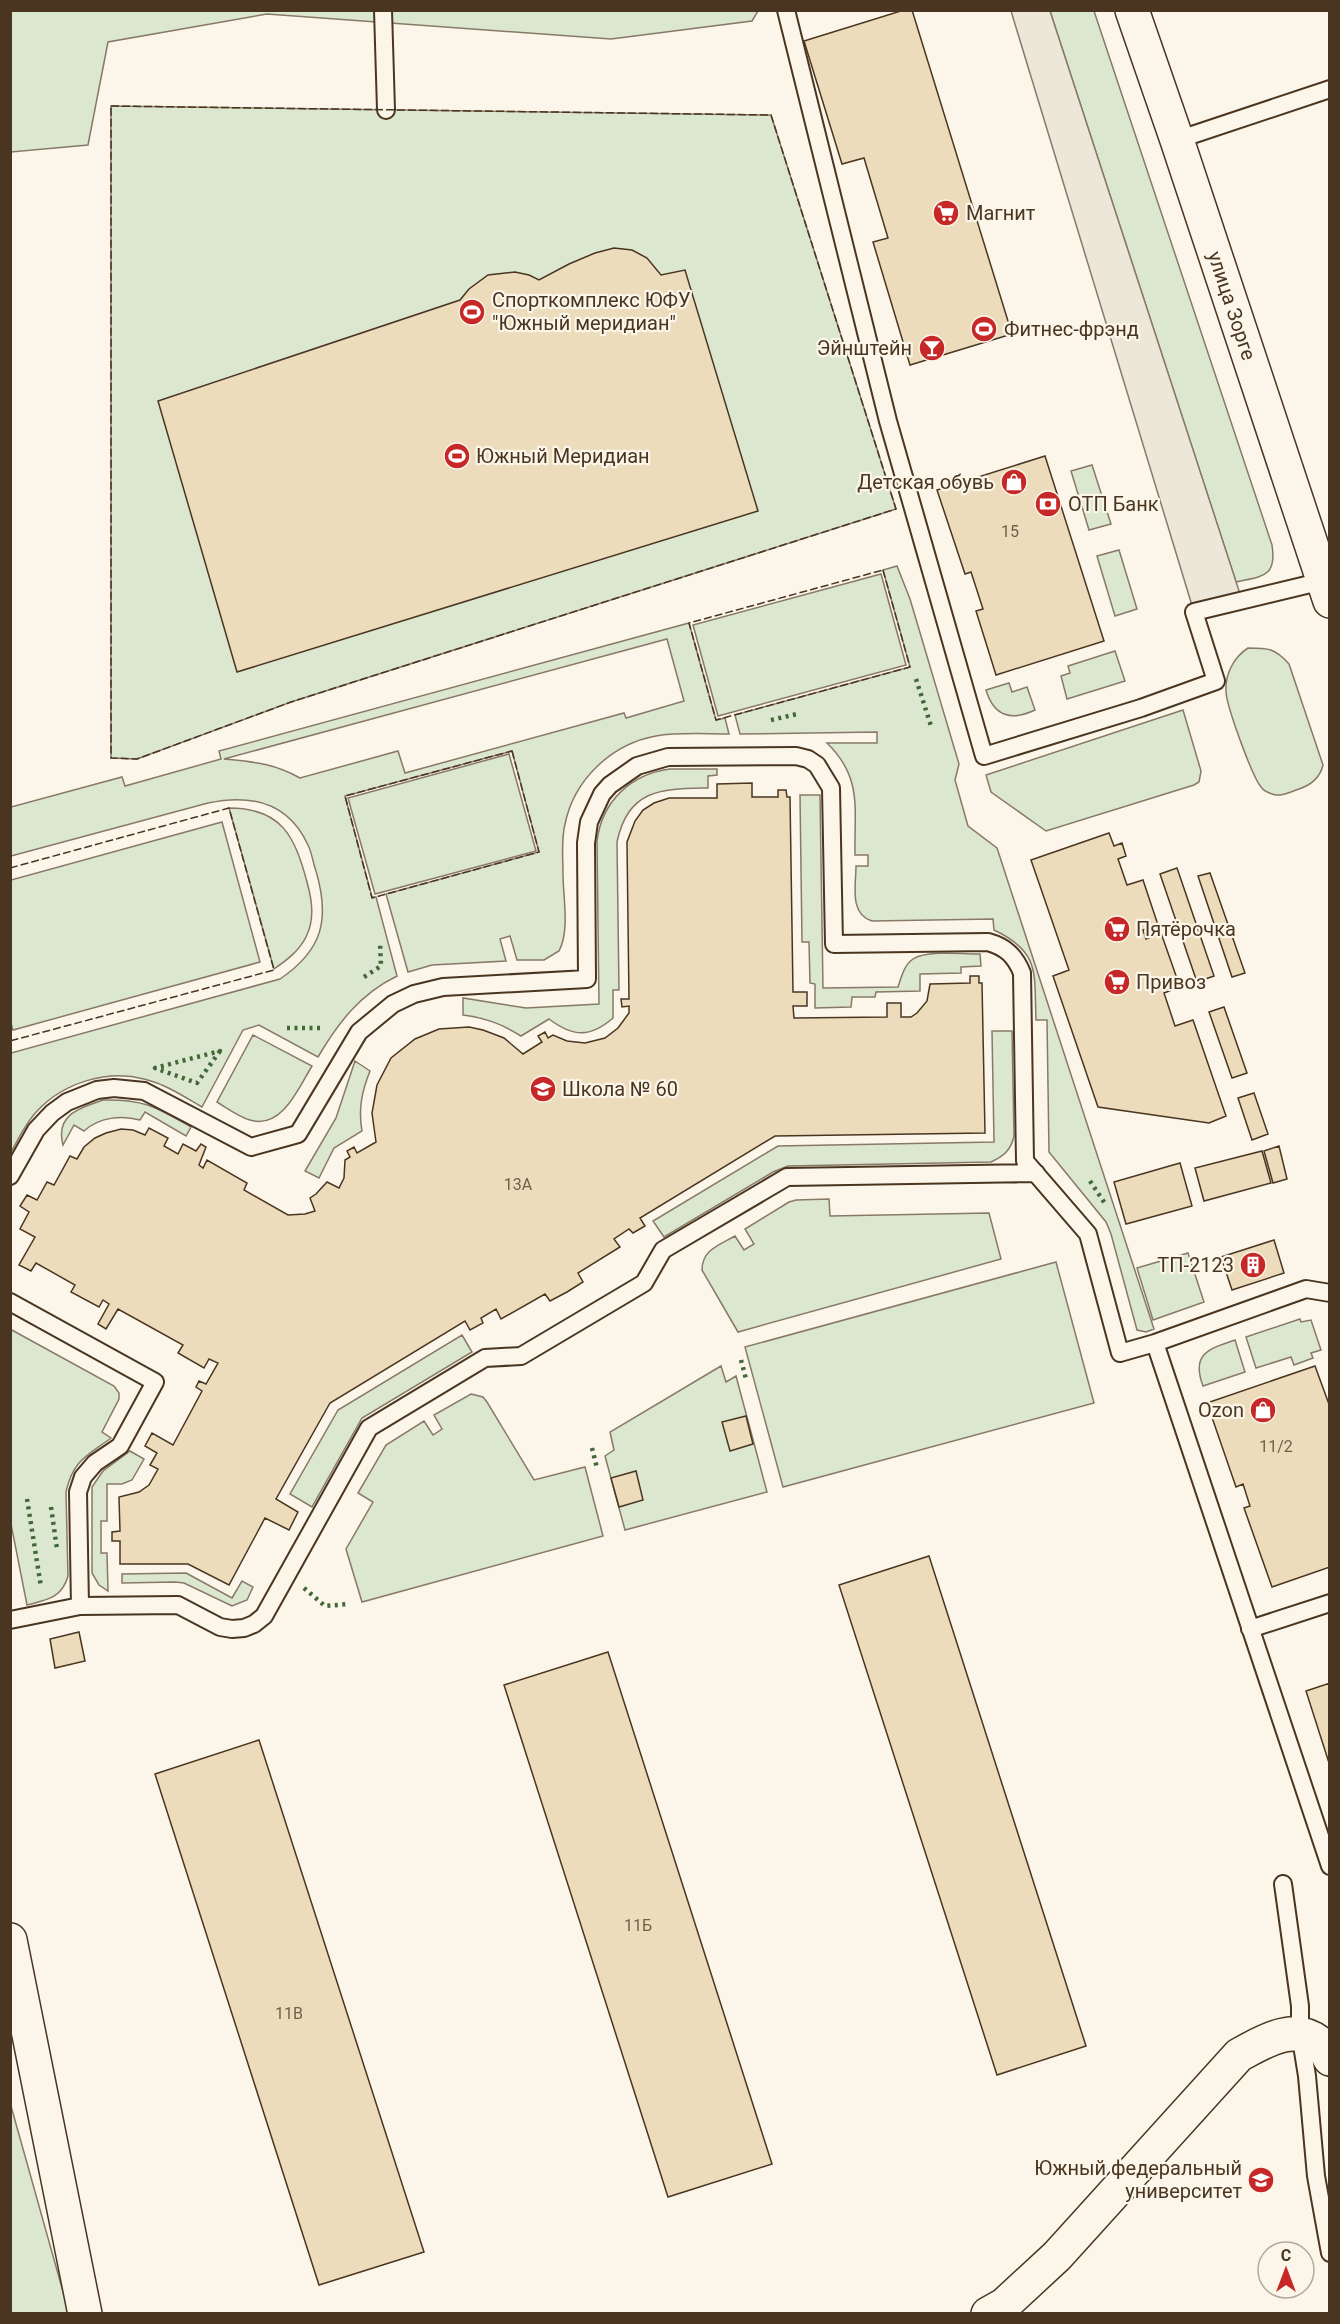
<svg xmlns="http://www.w3.org/2000/svg" width="1340" height="2324" font-family="Roboto,sans-serif">
<style>
.green{fill:#dce7d0;stroke:#887966;stroke-width:1.5;fill-rule:evenodd}
.parking{fill:#ede7d9;stroke:#887966;stroke-width:1.5}
.building{fill:#ecdcbc;stroke:#4a3520;stroke-width:1.5}
.lines{fill:none;stroke-linecap:round;stroke-linejoin:round}
.service-casing{stroke:#4a3520;stroke-width:20}
.minor-casing{stroke:#4a3520;stroke-width:36}
.secondary-casing{stroke:#4a3520;stroke-width:36}
.service{stroke:#fbf6e9;stroke-width:16}
.minor{stroke:#fbf6e9;stroke-width:33}
.secondary{stroke:#fbf6e9;stroke-width:33}
.hedge{stroke:#436837;stroke-width:4.5;stroke-dasharray:3 4.5;stroke-linecap:butt}
.fence{stroke:#4a3520;stroke-width:1.5;stroke-dasharray:8 3;stroke-linecap:butt}
.labels{text-anchor:middle;dominant-baseline:central;stroke-width:4.5;stroke-linejoin:round;paint-order:stroke}
.number-label{font-size:16px;fill:#725f47}
.poi-label{font-size:20px;fill:#4a3520;stroke:#fbf6e9;text-anchor:start}
.street-label{font-size:20px;fill:#4a3520;stroke:#fbf6e9}
</style>
<rect width="100%" height="100%" fill="#fbf6e9"/>
<path class="green" d="M11 11H758L752 21 611 39 267 14 108 42 88 145 11 152Z
M1050 11H1094L1272 545C1277 577 1263 576 1236 582Z
M111 106 771 115 896 509 291 702 137 759 111 758Z
M1092 465 1111 524 1089 530 1071 471Z
M1119 550 1137 609 1115 616 1097 556Z
M897 566 910 599 959 764 955 780 968 826 997 848 1154 1329 1146 1332 1137 1330 1111 1234 1106 1222 1049 1152 1047 1020H1036C1034 974 1041 952 994 930L993 919 872 921C849 914 856 885 856 866H868V855H855C854 809 863 778 827 743H877V732L740 734 735 715 910 667 883 570Z
M881 574 906 665 718 716 693 625Z
M689 623 716 720 725 718 729 734C705 734 679 732 656 736 611 744 574 780 565 824 561 840 563 857 563 874 563 898 570 930 559 951L544 960H517L510 936 500 939 506 961 432 965 408 972 386 894 539 852 512 751 345 796 372 897H376L397 976C360 994 338 1023 318 1057L259 1025 243 1030 202 1107C183 1096 165 1084 144 1079 107 1069 64 1083 38 1110 26 1122 19 1138 11 1152V1053L280 979C323 950 330 919 316 871 313 863 312 853 308 845 288 802 250 794 208 803L11 856V807L122 777 125 786 221 759 219 751ZM667 639 684 701 626 718 624 713 405 773 398 751 300 778C273 763 254 762 224 759Z
M1248 648C1268 648 1275 648 1289 664L1323 765C1320 778 1311 785 1299 789 1290 792 1281 797 1272 794 1269 793 1263 790 1261 787 1252 776 1226 705 1226 691 1225 674 1234 657 1248 648Z
M1115 651 1125 681 1067 699 1061 676 1070 673 1068 666Z
M1009 683 1012 692 1027 687 1035 710C1012 721 994 717 986 690Z
M1183 710 1201 771 1199 782 1194 785 1046 831 991 792 986 775Z
M509 754 536 851 375 894 348 798Z
M670 769H717V775L708 776V788C663 789 628 788 617 842L619 990H613V1018C590 1038 573 1037 549 1019L521 1036C502 1024 486 1018 463 1015V998L526 1008 599 1004 597 841C602 801 631 774 670 769Z
M800 795H820L823 988 898 987C901 978 904 965 913 959 927 950 964 954 980 954L981 966 961 967V973L920 974V991L876 992 875 997H852L851 1007 815 1008V984L810 983 809 942H802Z
M229 808C282 808 295 837 307 882 312 900 315 919 306 937 299 951 287 960 274 969Z
M222 822 260 962 13 1030 10 1020 11 880Z
M992 1031H1012L1014 1136C1011 1150 1004 1156 991 1162L788 1166 773 1172 664 1237 653 1221 778 1146 994 1142Z
M253 1035 312 1066C299 1087 282 1130 250 1120 239 1117 227 1108 217 1102Z
M355 1061 370 1071C362 1091 358 1109 362 1131L334 1148 319 1178 305 1171 336 1118Z
M103 1100C144 1099 156 1107 191 1127L186 1136 145 1112 140 1120C122 1115 99 1117 84 1131L74 1125 63 1145C55 1115 79 1108 103 1100Z
M829 1199 830 1216 989 1213 1001 1259 738 1332 702 1270C702 1250 719 1245 735 1236L744 1250 754 1244 745 1229 789 1202 796 1200Z
M1188 1253 1204 1302 1153 1320 1137 1268Z
M1056 1262 1094 1403 783 1487 745 1347Z
M1300 1319 1301 1322 1311 1320 1321 1350 1311 1353 1313 1358 1294 1365 1291 1357 1256 1368 1246 1337Z
M10 1329 114 1386 119 1393V1399L102 1432 111 1438C87 1456 73 1460 66 1492L68 1576C62 1598 47 1600 27 1605L11 1524Z
M462 1335 472 1352 362 1418 312 1507 290 1494 338 1410Z
M1235 1340 1245 1372 1203 1386C1191 1354 1208 1349 1235 1340Z
M721 1366 726 1382 736 1376 767 1492 625 1530 605 1456 614 1450 610 1432Z
M471 1394 483 1397 487 1402 534 1480 585 1467 603 1536 362 1602 346 1549 373 1502 358 1493 386 1445 424 1421 433 1435 442 1429 434 1415Z
M130 1451 144 1459 132 1480 122 1484H107V1521H101V1553H107L108 1591 99 1585 92 1573V1487L103 1471Z
M186 1573 232 1598 242 1581 253 1587 247 1600 232 1606 184 1583 175 1582 122 1583V1574Z
M11 2106 69 2313H11Z"/>
<path class="parking" d="M1011 11H1050L1242 600 1194 612Z"/>
<path class="building" d="M904 10H912L1012 334 910 365 873 242 888 238 864 158 842 164 804 41Z
M614 248 632 250 647 258 661 275 685 270 758 511 237 672 158 401 460 300 469 289 488 275 515 272 529 275 539 280 569 264 595 253Z
M1045 456 1104 641 996 675 976 611 983 609 971 572 965 574 937 490Z
M752 783V797H778V790H786L787 797H790L793 992H807V1006H793L794 1018 887 1017V1003H901V1017H911L917 1013 927 1001 930 984 970 983V976H979V983H982L985 1133 775 1136 640 1218 645 1226 633 1233 629 1229 614 1239 620 1247 578 1273 583 1282 567 1292 550 1301 545 1294 501 1319 496 1309 481 1318 483 1323 470 1330 465 1321 330 1403 276 1499 298 1512 289 1530 265 1518 229 1585 188 1564H120V1541H112V1532L120 1531 119 1497 139 1492 149 1485 158 1469 150 1465 157 1453 145 1446 152 1433 173 1445 202 1391 196 1387 199 1381 206 1384 218 1363 209 1359 204 1368 178 1353 183 1345 118 1309 106 1329 98 1324 109 1304 103 1300 99 1307 71 1292 75 1285 36 1263 31 1271 19 1265 35 1237 20 1229 29 1212 20 1206 27 1195 37 1200 47 1182 54 1185 70 1156 77 1159 84 1147 95 1138 106 1133 121 1129 133 1130 145 1135 149 1128 168 1138 164 1146 178 1154 183 1144 196 1151 201 1144 206 1147 199 1165 203 1168 207 1160 247 1183 244 1190 288 1215 305 1214 315 1211 310 1198 316 1194 327 1182 339 1188 344 1178 345 1160 350 1157 347 1151 354 1147 357 1153 376 1142 372 1113 377 1085 391 1058 415 1039 439 1029 469 1027 483 1030 504 1038 523 1054 542 1042 538 1036 545 1032 548 1038 553 1035 567 1041 585 1043 605 1038 618 1028 629 1013V1006L622 1007 621 999H629L627 842 635 821 643 810 654 803 669 798H717V784Z
M1109 833 1114 846 1122 843 1126 856 1118 859 1127 885 1143 880 1158 925 1143 930 1146 939 1161 933 1180 987 1164 993 1175 1026 1193 1020 1226 1116 1209 1123 1098 1107 1053 976 1069 970 1031 860Z
M1177 868 1214 976 1197 982 1160 874Z
M1210 873 1245 973 1232 977 1198 876Z
M1224 1007 1247 1073 1232 1078 1209 1012Z
M1254 1093 1268 1134 1252 1140 1238 1098Z
M1279 1146 1287 1179 1273 1183 1264 1151Z
M1262 1151 1271 1183 1204 1201 1195 1168Z
M1180 1163 1192 1206 1126 1224 1114 1182Z
M1274 1240 1284 1273 1232 1290 1221 1257Z
M1315 1366 1330 1407V1567L1272 1587 1244 1508 1250 1506 1243 1484 1236 1487 1207 1403Z
M746 1416 753 1444 730 1451 722 1422Z
M636 1471 643 1500 619 1507 611 1478Z
M929 1556 1086 2046 997 2075 839 1585Z
M79 1632 85 1661 55 1668 50 1639Z
M608 1652 772 2164 668 2197 504 1685Z
M1330 1683V1766L1306 1691Z
M259 1740 424 2252 319 2285 155 1774Z"/>
<g class="lines">
<defs>
<path id="service" d="M383 10 386 110
M786 10 888 421 984 756 1141 708 1216 681 1194 612 1323 581
M1177 140 1330 89
M10 1176 36 1130 52 1113 67 1102 97 1090 114 1088 144 1091 251 1147 298 1134 359 1032 393 1004 414 994 443 987 587 979 586 843 589 822 602 794 610 785 637 766 668 757 796 756 808 759 817 765 831 788 834 944 988 942C1006 947 1015 956 1022 973L1025 1161 1088 1234 1120 1353 1155 1343
M1330 1293 1306 1289 1155 1343 1330 1866
M10 1302 155 1382 120 1446 95 1463 83 1477 78 1492 80 1606
M10 1620 80 1606 178 1605 220 1627 232 1629 244 1628 254 1624 264 1616 369 1428 485 1358 521 1356 644 1283 663 1250 787 1177 1036 1173
M1250 1629 1330 1603
M1283 1884 1300 2006V2033L1307 2076 1316 2176 1330 2253"/>
<path id="minor" d="M10 1940 85 2314
M988 2314 1004 2305 1057 2256 1239 2055C1263 2042 1294 2022 1320 2043 1324 2047 1327 2054 1330 2059"/>
<g id="secondary">
<path id="s1" d="M1132 10 1177 140 1330 601"/>
</g>
</defs>
<use href="#service" class="service-casing"/>
<use href="#minor" class="minor-casing"/>
<use href="#secondary" class="secondary-casing"/>
<use href="#service" class="service"/>
<use href="#minor" class="minor"/>
<use href="#secondary" class="secondary"/>
<path class="hedge" d="M916 679 932 729
M771 720 797 714
M364 977 381 966 380 943
M287 1028H324
M220 1051 197 1083 155 1068Z
M1090 1181 1106 1205
M741 1360 746 1379
M592 1448 597 1468
M27 1499 41 1587
M51 1507 57 1549
M304 1588 325 1606 348 1604"/>
<path class="fence" d="M111 106 771 115 896 509 291 702 137 759 111 758Z
M883 570 910 667 716 720 689 623Z
M512 751 539 852 372 898 345 796Z
M10 868 229 808 274 970 10 1041"/>
</g>
<defs>
<symbol id="supermarket-disc" viewBox="-11 -11 22 22"><circle r="9.5" fill="#c62828" stroke="#fbf6e9"/><path d="M-6-5.5h2.5l.6 2H6L4.5 2H-2.5L-4.4-4H-6ZM-1.5 3.2a1.3 1.3 0 1 0 .1 0ZM3 3.2a1.3 1.3 0 1 0 .1 0Z" fill="#fff"/></symbol>
<symbol id="stadium-disc" viewBox="-11 -11 22 22"><circle r="9.5" fill="#c62828" stroke="#fbf6e9"/><path d="M0-5a6.5 5 0 1 0 0 10a6.5 5 0 1 0 0-10ZM-3.5-1.8h7v3.6h-7Z" fill="#fff"/></symbol>
<symbol id="bar-disc" viewBox="-11 -11 22 22"><circle r="9.5" fill="#c62828" stroke="#fbf6e9"/><path d="M-6-5H6L.8 .8V4.5H3.5V6h-7V4.5H-.8V.8Z" fill="#fff"/></symbol>
<symbol id="shop-disc" viewBox="-11 -11 22 22"><circle r="9.5" fill="#c62828" stroke="#fbf6e9"/><path d="M-5-2.5h2.3a2.7 3.5 0 0 1 5.4 0H5L5.5 6h-11ZM-1.5-2.5h3a1.5 2.3 0 0 0-3 0Z" fill="#fff"/></symbol>
<symbol id="bank-disc" viewBox="-11 -11 22 22"><circle r="9.5" fill="#c62828" stroke="#fbf6e9"/><path d="M-6-4H6V4H-6ZM0-2.3a2.3 2.3 0 1 0 0 4.6a2.3 2.3 0 1 0 0-4.6Z" fill="#fff"/></symbol>
<symbol id="school-disc" viewBox="-11 -11 22 22"><circle r="9.5" fill="#c62828" stroke="#fbf6e9"/><path d="M0-5L7-2L0 1L-7-2ZM-4 1L0 2.5L4 1V4Q0 6-4 4Z" fill="#fff"/></symbol>
<symbol id="building-disc" viewBox="-11 -11 22 22"><circle r="9.5" fill="#c62828" stroke="#fbf6e9"/><path d="M-4-6H4V6H1V3H-1V6H-4ZM-2.5-4.3h1.7v1.8h-1.7ZM.8-4.3h1.7v1.8H.8ZM-2.5-1h1.7V.8h-1.7ZM.8-1h1.7V.8H.8Z" fill="#fff"/></symbol>
<symbol id="university-disc" viewBox="-11 -11 22 22"><circle r="9.5" fill="#c62828" stroke="#fbf6e9"/><path d="M0-5L7-2L0 1L-7-2ZM-4 1L0 2.5L4 1V4Q0 6-4 4Z" fill="#fff"/></symbol>
</defs>
<g fill-rule="evenodd">
<use href="#supermarket-disc" x="931" y="198" width="30" height="30"/>
<use href="#stadium-disc" x="457" y="297" width="30" height="30"/>
<use href="#stadium-disc" x="969" y="314" width="30" height="30"/>
<use href="#bar-disc" x="917" y="333" width="30" height="30"/>
<use href="#stadium-disc" x="442" y="441" width="30" height="30"/>
<use href="#shop-disc" x="999" y="467" width="30" height="30"/>
<use href="#bank-disc" x="1033" y="489" width="30" height="30"/>
<use href="#supermarket-disc" x="1102" y="914" width="30" height="30"/>
<use href="#supermarket-disc" x="1102" y="967" width="30" height="30"/>
<use href="#school-disc" x="528" y="1074" width="30" height="30"/>
<use href="#building-disc" x="1238" y="1250" width="30" height="30"/>
<use href="#shop-disc" x="1248" y="1395" width="30" height="30"/>
<use href="#university-disc" x="1246" y="2165" width="30" height="30"/>
</g>
<g class="labels">
<g class="number-label">
<text x="1010" y="531">15</text>
<text x="518" y="1184">13А</text>
<text x="1276" y="1446">11/2</text>
<text x="638" y="1925">11Б</text>
<text x="289" y="2013">11В</text>
</g>
<g class="poi-label">
<text x="966" y="213">Магнит</text>
<text x="492" y="300">Спорткомплекс ЮФУ<tspan x="492" dy="23">"Южный меридиан"</tspan></text>
<text x="1004" y="329">Фитнес-фрэнд</text>
<text x="912" y="348" text-anchor="end">Эйнштейн</text>
<text x="476" y="456">Южный Меридиан</text>
<text x="994" y="482" text-anchor="end">Детская обувь</text>
<text x="1068" y="504">ОТП Банк</text>
<text x="1136" y="929">Пятёрочка</text>
<text x="1136" y="982">Привоз</text>
<text x="562" y="1089">Школа № 60</text>
<text x="1234" y="1265" text-anchor="end">ТП-2123</text>
<text x="1244" y="1410" text-anchor="end">Ozon</text>
<text x="1242" y="2168" text-anchor="end">Южный федеральный<tspan x="1242" dy="23">университет</tspan></text>
</g>
<g class="street-label">
<text stroke="none"><textPath href="#s1" startOffset="312">улица Зорге</textPath></text>
</g>
</g>
<rect width="1340" height="2324" fill="none" stroke="#4a3520" stroke-width="24"/>
<g transform="translate(1286 2270)"><circle r="28" fill="#fbf6e9" stroke="#b4a999" stroke-width="1.5"/>
<path d="M0-4.5L10 22L0 15L-10 22Z" fill="#c62828"/>
<text y="-9" font-size="16" font-weight="bold" text-anchor="middle" fill="#4a3520">С</text>
</g>
</svg>
